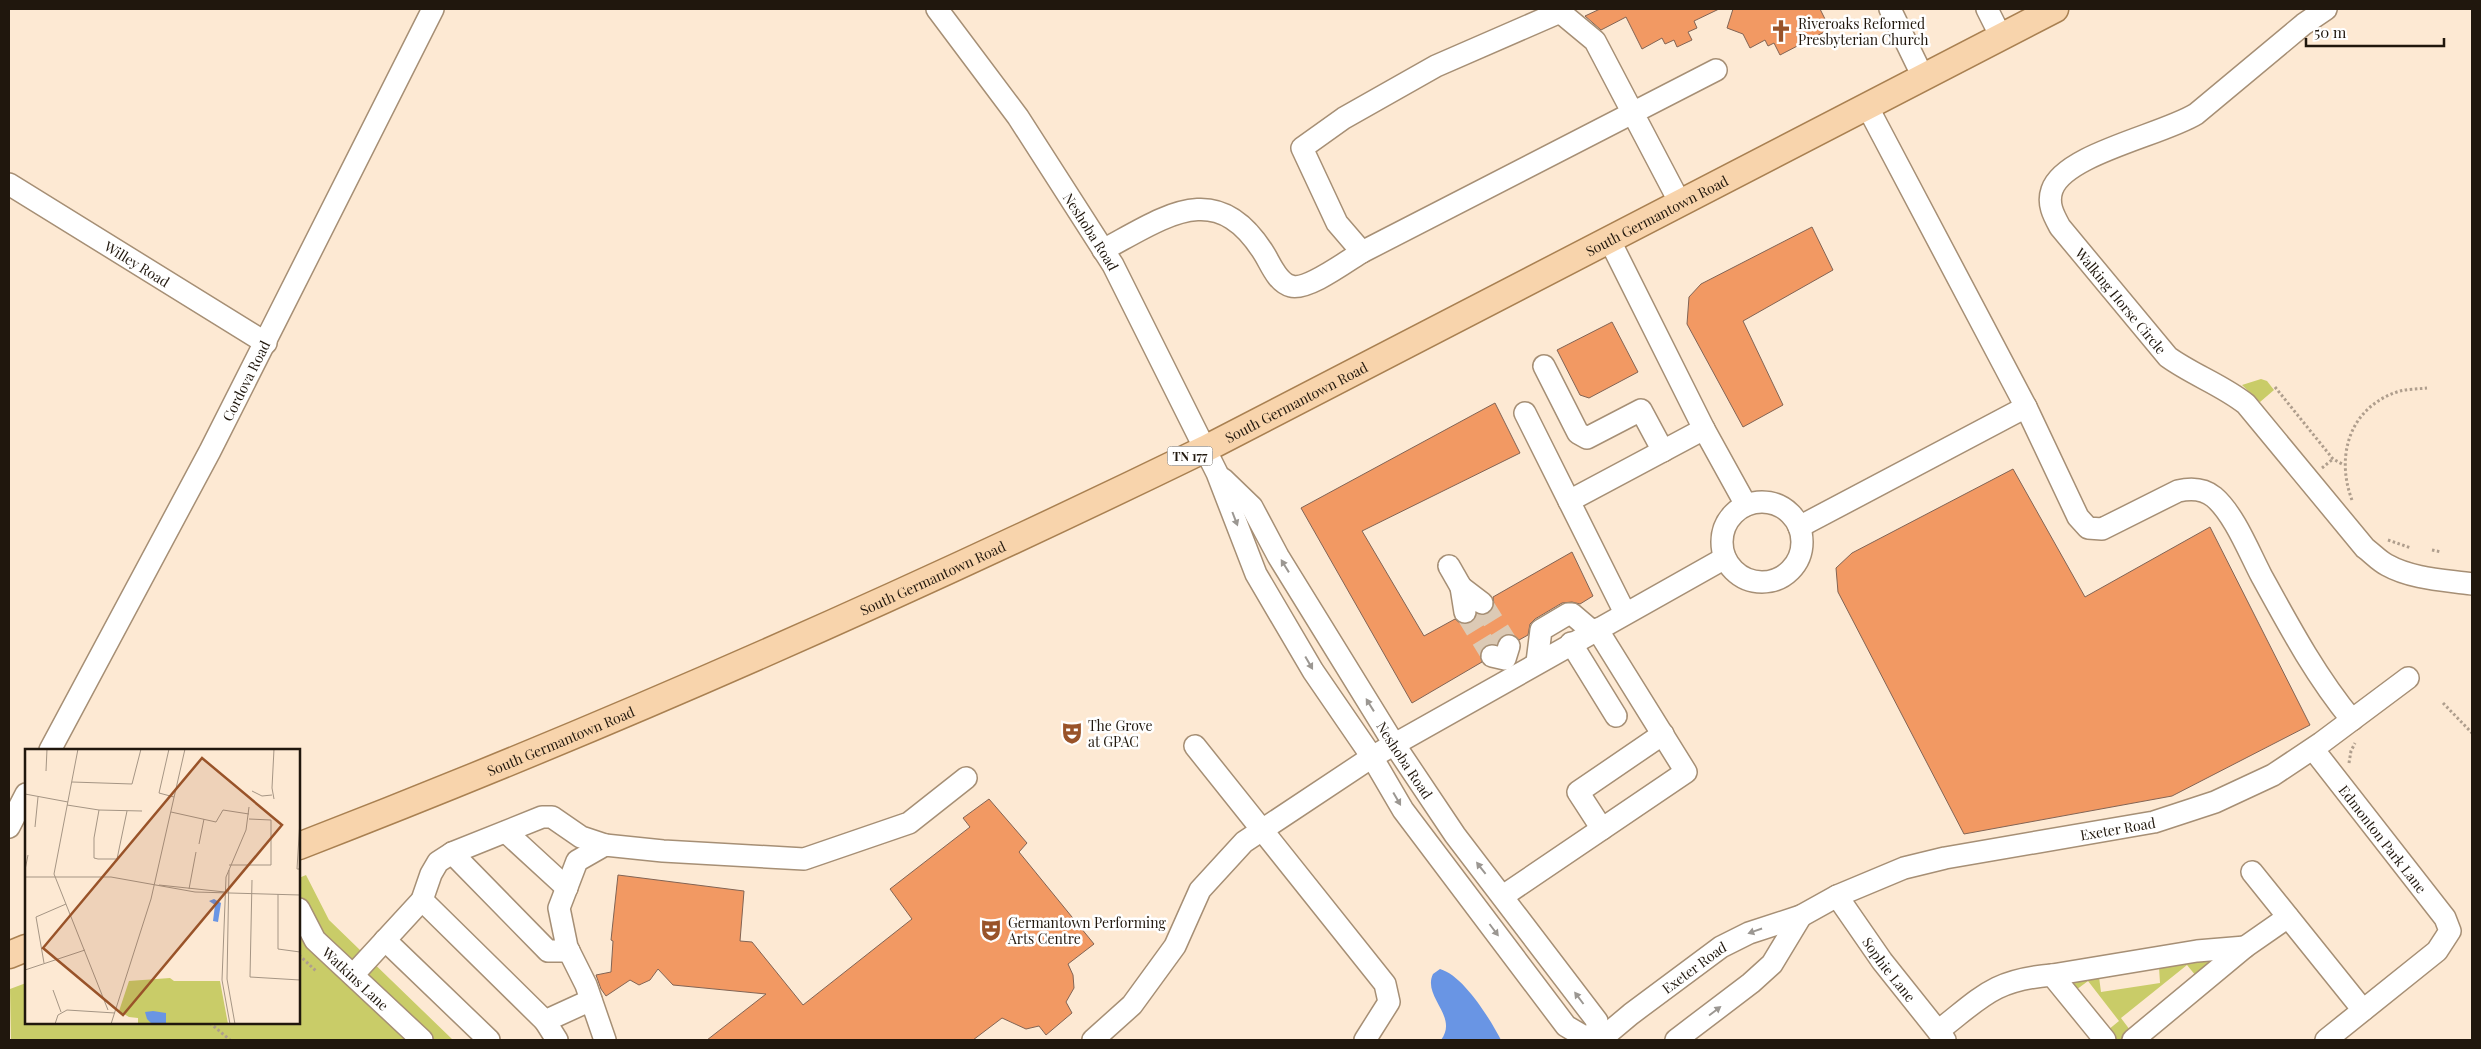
<svg xmlns="http://www.w3.org/2000/svg" width="2481" height="1049" font-family="'Playfair Display',serif">
<style>
.green{fill:#c9cc68}
.water{fill:#6995e4}
.building{fill:#f29963;stroke:#826454}
.lines{fill:none;stroke-linecap:round;stroke-linejoin:round}
.minor-tunnel{stroke:#dccab5;stroke-width:21;stroke-dasharray:21 11;stroke-linecap:butt}
.minor-casing{stroke:#a68f75;stroke-width:24}
.major-casing{stroke:#a98051;stroke-width:29}
.path{stroke:#af9e8d;stroke-width:3;stroke-dasharray:2.5 2.5;stroke-linecap:butt}
.minor{stroke:#fff;stroke-width:21}
.major{stroke:#f8d4ac;stroke-width:26}
.oneway{fill:#9b9792}
.labels{text-anchor:middle;dominant-baseline:central;stroke-width:5;stroke-linejoin:round;paint-order:stroke}
.shield{fill:#fff;stroke:#635d56;stroke-width:1}
.shield-label{font-size:12px;font-weight:bold;fill:#20170d}
.poi-label{font-size:14px;fill:#20170d;stroke:#fff;text-anchor:start}
.street-label{font-size:14px;fill:#20170d;stroke:#fff}
.inset-road{fill:none;stroke:#a59584;stroke-width:1}
.view{fill:#995329;fill-opacity:0.15;stroke:#995329;stroke-width:2.5}
.inset-edge{fill:none;stroke:#20170d;stroke-width:2.5}
</style>
<rect width="100%" height="100%" fill="#fde9d3"/>
<path class="green" d="M2261 379 2267 381 2274 390 2260 402 2242 385Z
M306 875 329 920 453 1040H11L10 989 26 983V1023H299V878Z
M2205 959 2209 963 2196 976 2187 965 2121 1018 2130 1030 2121 1040H2114L2108 1030 2119 1021 2088 981 2076 990 2071 983 2099 977 2101 992 2160 983 2159 967Z"/>
<path class="water" d="M1440 969C1464 976 1490 1019 1501 1040H1441C1459 1016 1422 997 1433 974Z"/>
<path class="building" d="M1600 9H1719L1694 21 1697 28 1688 32 1692 40 1677 47 1674 40 1665 44 1662 38 1642 49 1626 17 1601 30 1585 16Z
M1733 9H1820L1830 29 1780 55 1774 43 1768 46 1765 40 1750 48 1743 34 1727 28Z
M1812 227 1833 270 1743 321 1783 405 1743 427 1687 324 1689 297 1701 284Z
M1612 322 1638 372 1589 398 1580 395 1557 350Z
M1495 403 1520 453 1362 531 1424 636 1455 619 1460 623 1466 624 1473 621 1477 614H1487L1494 605 1493 597 1572 552 1593 596 1580 604 1572 602 1562 603 1535 619 1530 624 1528 635 1519 640 1513 634H1507L1500 637 1496 644H1488L1480 653 1482 662 1412 703 1301 508Z
M2013 469 2085 597 2210 527 2310 725 2172 796 1964 834 1838 592 1836 568 1852 553Z
M989 799 1027 843 1019 852 1094 944 1068 964 1073 975 1074 988 1066 1002 1072 1013 1046 1035 1039 1026 1026 1029 1002 1018 973 1040H707L766 994 673 985 658 969 650 980 639 985 630 980 606 996 601 989 596 975 611 972 613 941 611 940 618 875 744 891 740 941 752 942 803 1005 912 919 890 889 970 827 963 818Z"/>
<g class="lines">
<path class="minor-tunnel" d="M1482 603 1509 646
M1465 612 1492 656"/>
<defs>
<g id="minor">
<path id="s1" d="M937 9 1018 117 1113 265 1217 473 1256 574 1313 671 1372 757 1403 810 1566 1026 1590 1040"/>
<path d="M1890 9 1923 77"/>
<path d="M1987 9 2001 37"/>
<path id="s2" d="M2326 9 2304 24 2196 114C2162 135 2064 154 2052 190 2047 204 2054 216 2060 227L2168 357C2193 375 2222 385 2246 404L2365 548C2372 553 2379 561 2387 565 2412 579 2445 580 2472 584"/>
<path d="M1867 106 2026 407 2078 517 2088 528 2102 529 2178 491C2191 488 2203 488 2214 497 2234 514 2249 552 2261 575 2289 626 2315 675 2352 720"/>
<path id="s3" d="M9 184 266 343"/>
<path d="M1680 203 1595 41 1560 12 1436 66 1344 118 1302 148 1337 223 1362 252 1716 70"/>
<path d="M1609 239 1704 429 1746 505"/>
<path d="M1103 250C1165 217 1217 176 1265 255 1271 265 1278 283 1291 286 1307 291 1347 261 1362 252"/>
<path d="M1544 366 1578 433 1587 438 1641 410 1663 451"/>
<path d="M1525 413 1625 613"/>
<path id="s4" d="M1223 479 1252 507 1278 556 1394 744 1455 835 1597 1021 1596 1040"/>
<path d="M1569 501 1704 429"/>
<circle cx="1762" cy="542" r="40"/>
<path d="M1799 527 2026 407"/>
<path d="M1449 566 1461 587"/>
<path d="M1465 612 1461 587 1482 603"/>
<path d="M1571 643 1616 716"/>
<path d="M1492 656 1505 659 1509 646"/>
<path d="M1537 662 1541 630 1568 614H1572L1592 631"/>
<path d="M1195 746 1385 984 1389 1002 1365 1040"/>
<path id="s5" d="M2313 749 2445 918 2450 931 2437 951 2326 1040"/>
<path id="s6" d="M50 750 210 451 433 9"/>
<path d="M9 827 26 794"/>
<path d="M1602 829 1578 792 1663 734"/>
<path d="M506 832 567 888"/>
<path d="M452 853 548 951H569"/>
<path d="M2252 872 2363 1010"/>
<path d="M1503 896 1686 772 1597 629"/>
<path id="s7" d="M1837 896 1882 961 1945 1040"/>
<path d="M422 900 545 1021 591 1000"/>
<path id="s8" d="M299 909 315 940 422 1040"/>
<path d="M385 940 489 1040"/>
<path d="M353 975 422 900 431 874 438 862 452 853 542 817H552L581 837 605 845"/>
<path d="M2052 975 2197 951 2245 947"/>
<path d="M545 1021 557 1040"/>
<path d="M1938 1031C1982 997 1993 980 2052 975L2105 1040"/>
<path d="M605 1040 586 985 567 947 559 908 577 861 605 845 663 851 804 859 909 823 966 778"/>
<path d="M1093 1040 1132 1005 1175 946 1200 890 1244 842 1372 757 1725 558"/>
<path id="s9" d="M1600 1040 1631 1014 1721 947 1749 933 1801 916 1837 896 1904 868 1945 858 2154 822 2215 802 2273 775 2321 743 2408 678"/>
<path d="M1676 1040 1751 983 1772 964 1801 916"/>
<path d="M2133 1040 2245 947 2288 917"/>
</g>
<g id="major">
<path id="s10" d="M299 846C607 727 909 593 1205 449L2055 9"/>
<path d="M9 955 26 948"/>
</g>
</defs>
<use href="#minor" class="minor-casing"/>
<use href="#major" class="major-casing"/>
<path class="path" d="M2275 387 2333 459 2344 465
M2322 468 2333 459
M2352 500C2335 455 2350 406 2400 391 2408 389 2418 389 2427 388
M2388 540 2411 548
M2432 550 2441 552
M2443 703 2472 733
M2349 763 2351 751 2355 743
M299 955 316 971
M210 1023 230 1040"/>
<use href="#minor" class="minor"/>
<use href="#major" class="major"/>
</g>
<defs><path id="oneway-solid" d="M-6-.8H1V-3.2L6.5 0L1 3.2V.8H-6Z" transform="scale(1.25)"/></defs>
<g class="oneway">
<use href="#oneway-solid" transform="translate(1235 519) rotate(69)"/>
<use href="#oneway-solid" transform="translate(1285 566) rotate(-122)"/>
<use href="#oneway-solid" transform="translate(1309 663) rotate(60)"/>
<use href="#oneway-solid" transform="translate(1370 705) rotate(-122)"/>
<use href="#oneway-solid" transform="translate(1397 799) rotate(60)"/>
<use href="#oneway-solid" transform="translate(1481 868) rotate(-128)"/>
<use href="#oneway-solid" transform="translate(1494 930) rotate(53)"/>
<use href="#oneway-solid" transform="translate(1755 931) rotate(161)"/>
<use href="#oneway-solid" transform="translate(1579 998) rotate(-127)"/>
<use href="#oneway-solid" transform="translate(1715 1011) rotate(-37)"/>
</g>
<defs>
<symbol id="church-bare" viewBox="-9 -9 18 18"><path d="M-1.2-6h2.4v3.5h3.3v2.4h-3.3V6h-2.4V-.1h-3.3v-2.4h3.3Z" fill="#995329" stroke="#fff" stroke-width="2.5" paint-order="stroke"/></symbol>
<symbol id="theatre-bare" viewBox="-9 -9 18 18"><path d="M-5-5.5Q0-4 5-5.5V0Q5 5 0 6Q-5 5-5 0ZM-3.3-2.5H-1v1.5H-3.3ZM1-2.5H3.3v1.5H1ZM-2.8 1Q0 5.5 2.8 1Z" fill="#995329" stroke="#fff" stroke-width="2.5" paint-order="stroke"/></symbol>
</defs>
<g fill-rule="evenodd">
<use href="#church-bare" x="1765" y="15" width="32" height="32"/>
<use href="#theatre-bare" x="1056" y="717" width="32" height="32"/>
<use href="#theatre-bare" x="975" y="914" width="32" height="32"/>
</g>
<g class="labels">
<rect class="shield" x="1167.5" y="446.5" width="45" height="19" rx="4"/>
<g class="shield-label">
<text x="1190" y="456">TN 177</text>
</g>
<g class="poi-label">
<text x="1798" y="23">Riveroaks Reformed<tspan x="1798" dy="16">Presbyterian Church</tspan></text>
<text x="1088" y="725">The Grove<tspan x="1088" dy="16">at GPAC</tspan></text>
<text x="1008" y="922">Germantown Performing<tspan x="1008" dy="16">Arts Centre</tspan></text>
</g>
<g class="street-label">
<text stroke="none"><textPath href="#s10" startOffset="1498">South Germantown Road</textPath></text>
<text stroke="none"><textPath href="#s1" startOffset="271">Neshoba Road</textPath></text>
<text stroke="none"><textPath href="#s3" startOffset="151">Willey Road</textPath></text>
<text stroke="none"><textPath href="#s2" startOffset="468">Walking Horse Circle</textPath></text>
<text stroke="none"><textPath href="#s6" startOffset="418">Cordova Road</textPath></text>
<text stroke="none"><textPath href="#s10" startOffset="1092">South Germantown Road</textPath></text>
<text stroke="none"><textPath href="#s10" startOffset="688">South Germantown Road</textPath></text>
<text stroke="none"><textPath href="#s10" startOffset="282">South Germantown Road</textPath></text>
<text stroke="none"><textPath href="#s4" startOffset="336">Neshoba Road</textPath></text>
<text stroke="none"><textPath href="#s9" startOffset="570">Exeter Road</textPath></text>
<text stroke="none"><textPath href="#s5" startOffset="114">Edmonton Park Lane</textPath></text>
<text stroke="none"><textPath href="#s9" startOffset="119">Exeter Road</textPath></text>
<text stroke="none"><textPath href="#s7" startOffset="90">Sophie Lane</textPath></text>
<text stroke="none"><textPath href="#s8" startOffset="91">Watkins Lane</textPath></text>
</g>
</g>
<g transform="translate(25 749)">
<rect width="275" height="275" fill="#fde9d3"/>
<path d="M145 229 149 232H195L203 275H113V269L104 268 94 262 104 232Z" fill="#c9cc68"/>
<path d="M189 150 196 154 193 173 188 172 190 156 184 152ZM128 262 141 264V275H127L122 270 120 263Z" fill="#6995e4"/>
<path class="inset-road" d="M53 0 29 125 83 261M144 0 134 44 149 48M21 22 22 0M47 33 107 35 116 0M227 42 237 47 247 46M0 45 43 53M249 50 247 39 249 0M42 56 74 61 117 62M74 61 69 89V109L73 110H92L102 62M146 63 191 73 198 61 224 65M275 71 272 120H275M10 78 13 48M174 95 179 70M204 116H246V71L224 70M0 121 3 106M204 121 202 230 210 275M0 128H86L170 143 275 146M227 131 225 228 275 231M134 136 200 143M164 140 171 103M253 145V200L275 203M19 214 11 168 41 155M0 221 60 201M28 241 36 263M30 275 33 266 42 261 90 264M86 275 126 150 160 0M205 275 197 231 201 128 221 81 224 58"/>
<path class="view" d="M177 9 257 76 98 266 18 199Z"/>
<rect width="275" height="275" class="inset-edge"/>
</g>
<rect width="2481" height="1049" fill="none" stroke="#20170d" stroke-width="20"/>
<path d="M2306 38v8h138v-8" fill="none" stroke="#20170d" stroke-width="2.5"/>
<text x="2314" y="38" font-size="15" fill="#20170d" stroke="#ffffff" stroke-width="4" paint-order="stroke">50 m</text>
</svg>
